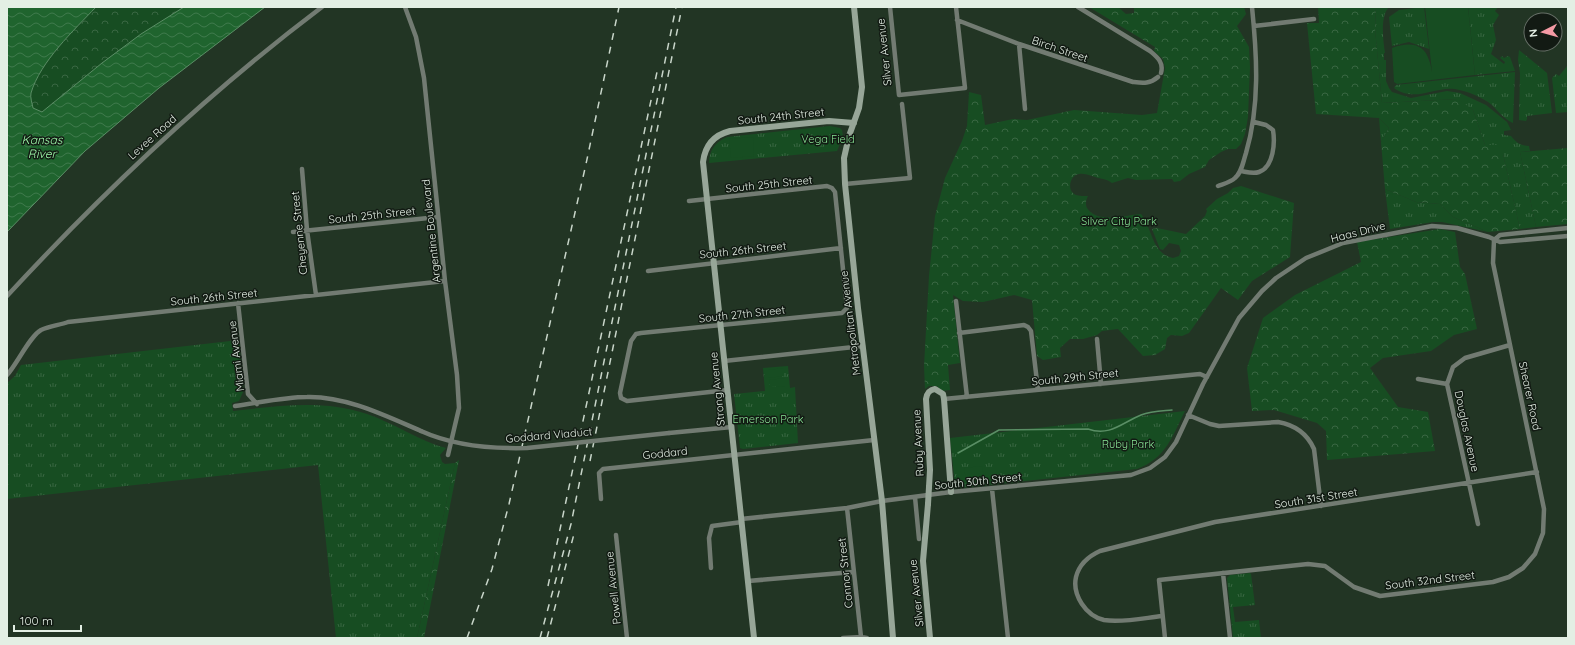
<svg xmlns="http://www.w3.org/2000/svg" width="1575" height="645" font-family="Quicksand,sans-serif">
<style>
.grass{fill:url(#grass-tufts)}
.forest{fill:url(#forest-crowns)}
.garden{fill:#174d22}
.water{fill:url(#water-waves);stroke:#5a8e65}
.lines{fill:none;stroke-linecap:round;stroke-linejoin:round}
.stream{stroke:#5a8e65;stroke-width:1.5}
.street{stroke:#727b72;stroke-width:4.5}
.secondary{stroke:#97a698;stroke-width:6}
.rail{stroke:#c9d6ca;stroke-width:1.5;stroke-dasharray:7 7;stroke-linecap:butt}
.street-bridge{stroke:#727b72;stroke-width:4.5}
.secondary-bridge{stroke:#97a698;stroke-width:6}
.labels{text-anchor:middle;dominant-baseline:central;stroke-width:3;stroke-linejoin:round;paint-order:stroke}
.street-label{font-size:11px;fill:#e3efe4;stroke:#121a13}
.park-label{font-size:11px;fill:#87e294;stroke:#121a13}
.water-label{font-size:12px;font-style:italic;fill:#9efaaa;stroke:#121a13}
</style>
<defs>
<pattern id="grass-tufts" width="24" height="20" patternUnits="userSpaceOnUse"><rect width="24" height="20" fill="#174d22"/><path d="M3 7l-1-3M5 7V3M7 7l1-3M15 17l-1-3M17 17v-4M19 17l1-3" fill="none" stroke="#396742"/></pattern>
<pattern id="forest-crowns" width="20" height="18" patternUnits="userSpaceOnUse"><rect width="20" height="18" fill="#174d22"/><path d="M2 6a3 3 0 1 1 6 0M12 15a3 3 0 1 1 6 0" fill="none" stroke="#396742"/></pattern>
<pattern id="water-waves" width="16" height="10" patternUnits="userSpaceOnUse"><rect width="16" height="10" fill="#1f642e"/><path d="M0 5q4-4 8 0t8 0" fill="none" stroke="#3f7a4c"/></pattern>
</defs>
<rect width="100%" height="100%" fill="#223524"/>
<path class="grass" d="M1376 7H1389C1380 16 1383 40 1385 53H1384V60H1386V81L1389 88 1392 92 1411 98 1447 91 1460 93 1486 105 1507 122 1511 130 1504 131V135L1511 136C1517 143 1519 145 1529 146L1530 151 1520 152 1536 227 1520 229 1503 154 1485 145 1473 110 1457 99 1382 103 1375 29Z
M1424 7 1429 49 1409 42 1392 46 1389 17 1399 10Z
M1468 7H1498L1495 11 1499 15 1493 25 1496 40 1491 54 1504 64 1505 62 1500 58 1502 56 1504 58 1508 56 1510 57 1515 71 1475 75Z
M1519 50 1547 73 1552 113 1527 116V119L1526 121 1519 120 1520 73 1518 60Z
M1568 65V112L1556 113 1552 78 1556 74 1559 76Z
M1515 72 1513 123C1505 120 1498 111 1492 105 1482 97 1467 91 1455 89 1435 86 1415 103 1394 88L1396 85Z
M1379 118 1389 128 1381 142Z
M830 126 840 128 842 130 843 136 837 151 709 163C709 151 715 142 727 137Z
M1385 189 1416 202 1440 204 1453 217 1488 232 1442 222H1433L1390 229Z
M239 340 243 392 239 401 232 403 233 411C278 406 323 399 367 414 394 423 419 441 446 448L440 455 442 462 445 464 455 463 417 638H336L318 465 7 499V383L15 376 21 365Z
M788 366 790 388 795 387 798 443 743 449 740 448 734 394 765 391 763 368Z
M1185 411C1172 437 1166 458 1137 469L959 488 955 485 950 438Z
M1250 573 1251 574 1255 605 1233 607 1235 622 1259 620 1261 638H1233L1227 578 1230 575Z"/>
<path class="forest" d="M96 7H184L102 63 42 112 33 108C32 104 30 98 31 93 39 64 75 29 96 7Z
M1089 7H1118L1126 14 1134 13V7H1244L1246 14 1237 26 1249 47 1250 67 1248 117 1245 134 1241 144 1236 149H1228L1221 152 1209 160 1205 167 1189 174 1180 181 1174 182 1172 179 1136 180 1128 178 1112 183C1107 179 1103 179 1098 178 1091 176 1086 173 1079 174 1070 175 1066 191 1076 195 1079 196 1084 196 1088 196 1086 200 1085 204 1087 208 1097 224 1126 215 1141 214 1153 229 1151 253 1173 258L1179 256 1181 251 1179 245 1169 243 1163 250 1160 249 1152 229 1157 228 1186 234 1205 216 1207 211 1206 209 1217 199 1228 193 1233 188 1241 186 1294 203 1290 257 1252 281 1238 300 1221 288 1189 333 1182 336 1171 335 1167 338 1165 349 1155 355 1143 356 1118 329 1102 331 1097 335 1083 339H1070L1060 348 1061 357 1043 360 1037 356 1032 300 1014 295 983 302 963 301 953 295 960 363 948 365 950 390 942 391 937 386H929L925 389 924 366 929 276 935 216 945 178 962 141 967 126 969 92 981 95 985 125 1013 119 1027 120 1074 110 1142 115 1157 113 1165 68 1163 59 1154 51 1155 47Z
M1318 7H1376L1375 29 1382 103 1458 99 1473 110 1485 145H1496L1503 154 1520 229 1488 232 1453 217 1440 204 1416 202 1385 189 1381 142 1389 128 1379 118 1316 114 1307 23H1319Z
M1568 148V224L1536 227 1520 152Z
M1440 229 1455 232 1460 267 1465 274 1477 329 1454 335 1431 351 1383 358 1370 368 1398 407 1428 412 1435 451 1327 460 1326 431 1317 423 1274 410 1252 411 1247 368 1263 318 1295 295 1361 262 1357 242Z
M459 460 424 638H417L455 463Z"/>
<path class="garden" d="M1425 7H1468L1475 75 1397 84 1394 82 1392 48C1407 42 1424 42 1429 60 1431 64 1431 69 1432 72Z
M753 137 754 156 731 158 729 139Z
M784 368V376L768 378V370Z
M785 378V386L770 387 769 380Z
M982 466 984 477 966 480 964 468Z"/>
<path class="water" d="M7 7H96C74 30 40 62 31 93 30 97 32 103 33 108L42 112 102 63 141 34 184 7H265L159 88 85 151 7 232Z"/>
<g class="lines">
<path class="stream" d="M958 453 999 430 1088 429C1110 437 1123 422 1141 415 1151 411 1161 411 1172 410"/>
<path class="street" d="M405 7 416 37 424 78 445 281 457 375 459 408 448 455
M890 7 899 95 965 88 956 7
M1078 7 1150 51C1157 57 1164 62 1161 73
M957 20 1019 44 1133 82C1143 83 1150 84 1158 77
M1254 26 1314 19
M1019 44 1025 109
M302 169 307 230 316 295
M1241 171C1247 172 1253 174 1259 172 1274 167 1275 142 1273 130L1266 125 1254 122
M845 184 910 178 902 104
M1218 186C1223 184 1231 182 1235 178 1242 172 1243 162 1246 153 1260 105 1257 56 1252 7
M689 201 827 186 832 188 835 192 847 308 842 313 641 333 636 334 631 341 620 393 621 398 627 401 728 390
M293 232 438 217
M1494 240 1500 235 1568 228
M648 271 841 248
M7 296C104 191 208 93 322 7
M956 301 967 397
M238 303 248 394 257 404
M959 333 1024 325 1028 327 1031 331 1038 390
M1097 339 1101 384
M724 361 863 346
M7 375C17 364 30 336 41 330 50 326 60 325 68 322L445 281
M1418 379 1447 384
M944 399 1200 374 1207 377
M235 406C258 403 284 397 307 397 346 396 386 416 421 431
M1188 415 1210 424 1219 426 1278 422C1295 425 1307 433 1314 449L1321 506
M669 433 732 427
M992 489 1008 638
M915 497 919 539
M601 499 599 473 603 469 874 440
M847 508 861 637
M741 519 847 508 882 501 951 492 1131 475 1150 468 1165 457 1176 442 1203 384 1239 318 1262 291 1276 278 1306 258 1343 243 1432 226 1457 228 1489 237 1500 242 1568 236
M1478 524 1447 384 1453 367 1465 358 1510 345
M616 535 627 638
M711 568 709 538 712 526 742 522
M1223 573 1230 638
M748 581 853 572
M1162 616C1144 618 1122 623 1104 620 1086 616 1072 595 1076 577 1079 565 1089 556 1100 551L1215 522 1537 472
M843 638 861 637 867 638
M1165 638 1159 580 1308 564 1325 566 1354 587 1380 596 1493 582 1509 577 1523 568 1535 554 1543 533 1544 509 1493 263 1494 240"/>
<path class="secondary" d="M854 7 862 87 859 108 849 136 844 158 845 184 858 308 882 501 893 638
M929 487 930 470 926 399C927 393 929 390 935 389L943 394 944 399 951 492
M928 504 923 561 930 638
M754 638 703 162C705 146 714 135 730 131L829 121 854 123"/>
<path class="rail" d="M590 461 682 7
M548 586 657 72
M467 638 492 569 509 504 586 164 619 7
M540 638 571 524 676 7
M547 638 575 530"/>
<path class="street-bridge" d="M421 431C454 446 491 449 527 448L669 433"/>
<path class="secondary-bridge" d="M928 504 929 487"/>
</g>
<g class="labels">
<g class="street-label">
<text transform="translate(1060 49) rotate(19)">Birch Street</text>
<text transform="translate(884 52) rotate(-96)">Silver Avenue</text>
<text transform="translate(781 116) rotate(-6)">South 24th Street</text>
<text transform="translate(152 137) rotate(-42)">Levee Road</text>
<text transform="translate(769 184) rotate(-6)">South 25th Street</text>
<text transform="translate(372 215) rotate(-6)">South 25th Street</text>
<text transform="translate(431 231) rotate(-96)">Argentine Boulevard</text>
<text transform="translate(1358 232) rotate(-14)">Haas Drive</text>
<text transform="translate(299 233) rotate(-96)">Cheyenne Street</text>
<text transform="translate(743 250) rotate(-6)">South 26th Street</text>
<text transform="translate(214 297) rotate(-6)">South 26th Street</text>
<text transform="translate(742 314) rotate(-6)">South 27th Street</text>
<text transform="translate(850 323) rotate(-97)">Metropolitan Avenue</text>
<text transform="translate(236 356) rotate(-97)">Miami Avenue</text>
<text transform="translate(1075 377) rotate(-6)">South 29th Street</text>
<text transform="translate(717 389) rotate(-96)">Strong Avenue</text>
<text transform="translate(1530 396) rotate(78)">Shearer Road</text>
<text transform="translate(1467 431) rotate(78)">Douglas Avenue</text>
<text transform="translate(549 435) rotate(-5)">Goddard Viaduct</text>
<text transform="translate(918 443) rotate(-93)">Ruby Avenue</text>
<text transform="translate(665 453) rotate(-6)">Goddard</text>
<text transform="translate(978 481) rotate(-6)">South 30th Street</text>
<text transform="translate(1316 498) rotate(-9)">South 31st Street</text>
<text transform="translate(845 573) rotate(-96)">Connor Street</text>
<text transform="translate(1430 580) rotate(-7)">South 32nd Street</text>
<text transform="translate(613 588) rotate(-96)">Powell Avenue</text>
<text transform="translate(916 593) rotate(-96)">Silver Avenue</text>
</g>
<g class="park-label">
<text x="828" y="139">Vega Field</text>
<text x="1119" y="221">Silver City Park</text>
<text x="768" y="419">Emerson Park</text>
<text x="1128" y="444">Ruby Park</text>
</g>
<g class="water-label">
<text x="42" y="139">Kansas<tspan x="42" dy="14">River</tspan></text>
</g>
</g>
<rect width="1575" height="645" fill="none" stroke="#e3efe4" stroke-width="16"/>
<g transform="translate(1543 32) rotate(264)"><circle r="19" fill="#121a13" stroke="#666f67"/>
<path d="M0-3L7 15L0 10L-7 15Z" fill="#f49aa4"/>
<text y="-6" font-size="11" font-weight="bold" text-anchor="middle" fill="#e3efe4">N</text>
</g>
<path d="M14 625v6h67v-6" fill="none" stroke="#e3efe4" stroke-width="2"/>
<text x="20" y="625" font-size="12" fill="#e3efe4" stroke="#121a13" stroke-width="3" paint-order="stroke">100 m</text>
</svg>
